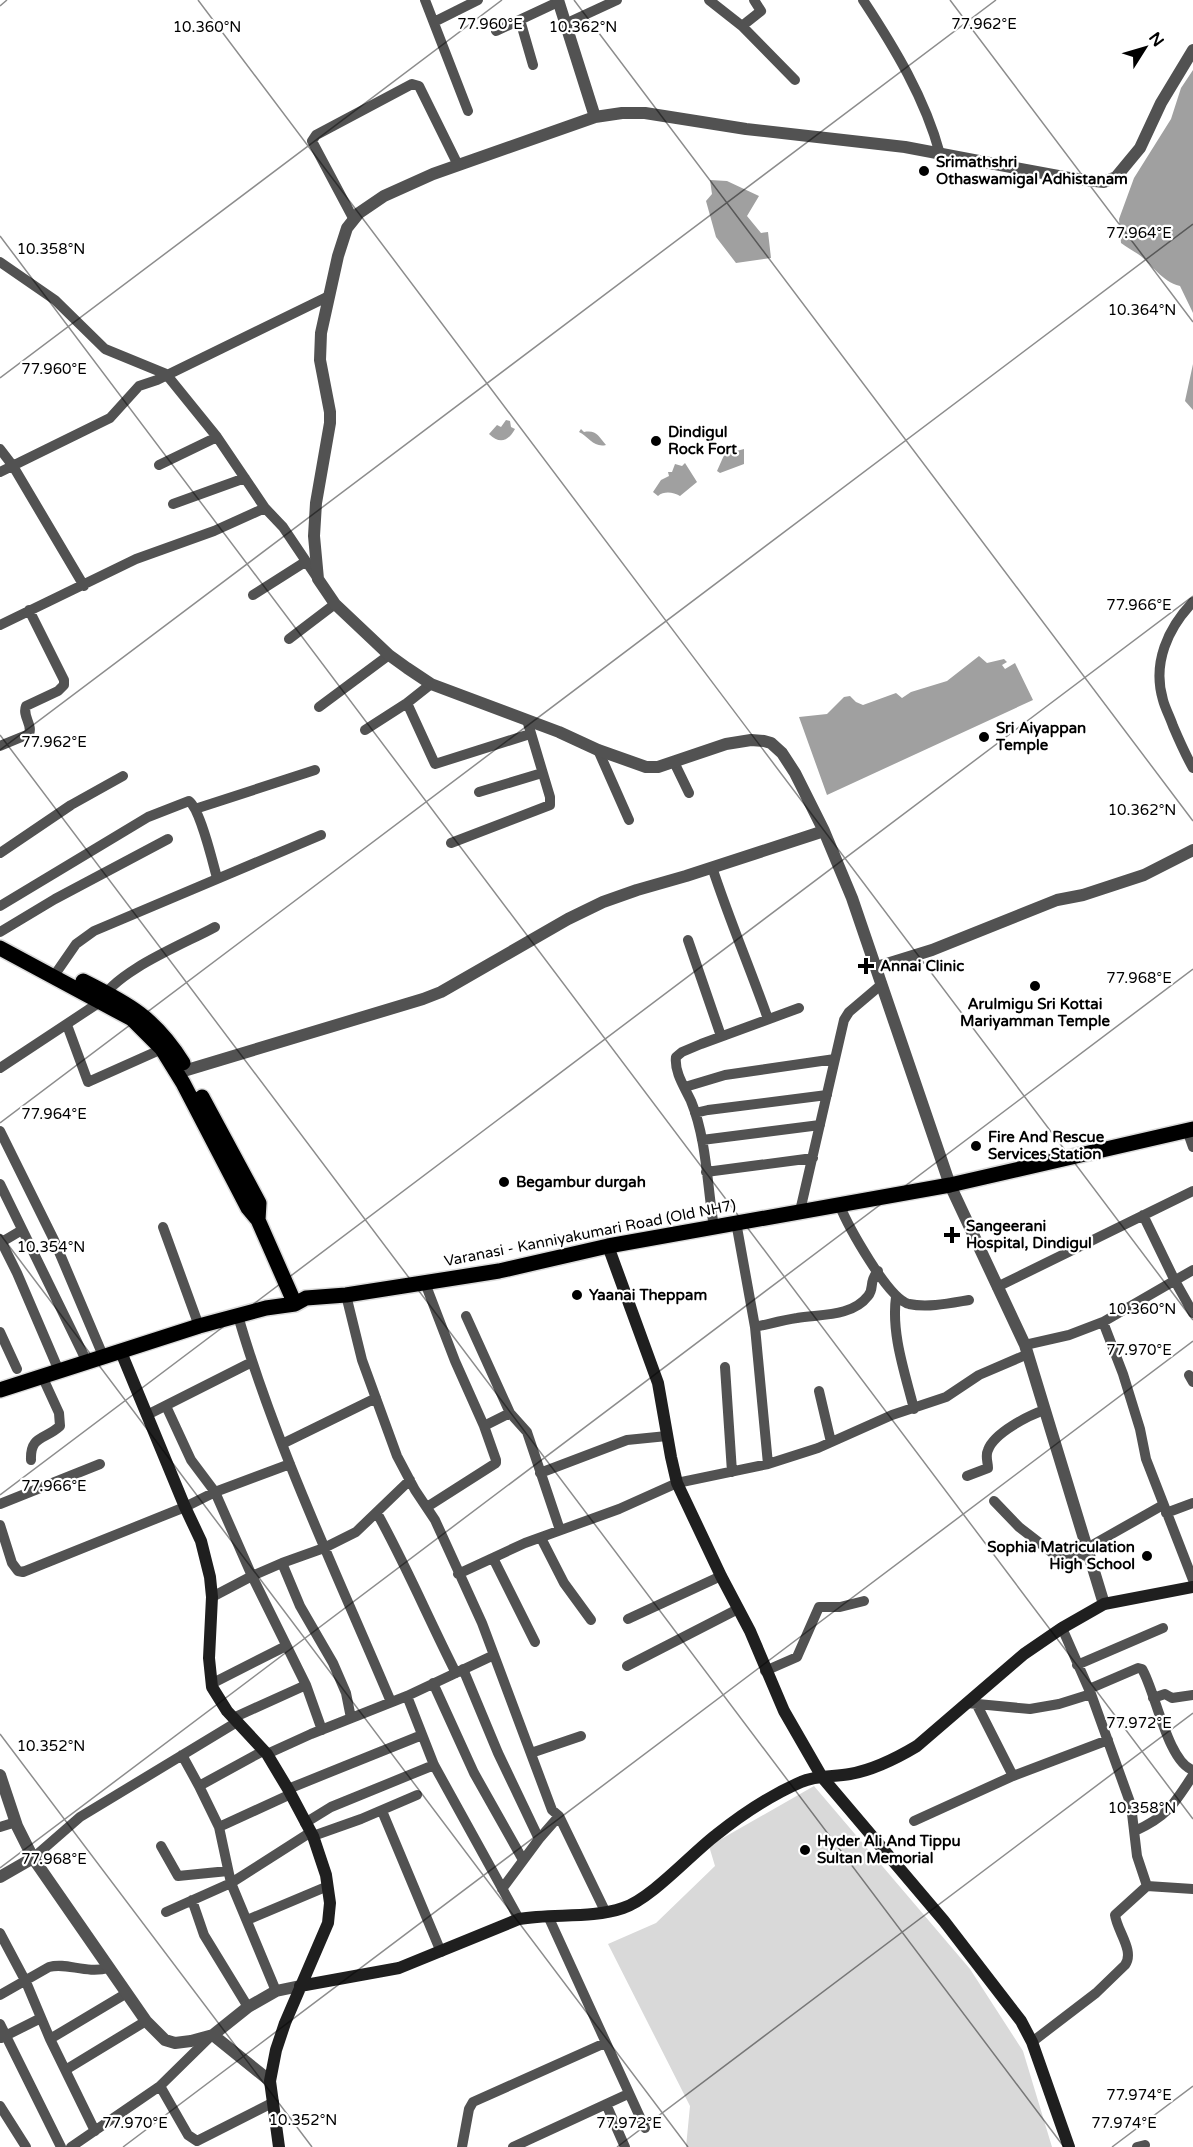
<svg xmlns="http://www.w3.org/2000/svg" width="1193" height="2147" font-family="'Varela Round',sans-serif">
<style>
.green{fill:#d9d9d9}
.water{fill:#a0a0a0}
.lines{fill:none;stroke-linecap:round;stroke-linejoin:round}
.primary-casing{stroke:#dbdbdb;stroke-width:18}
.minor{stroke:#525252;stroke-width:10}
.tertiary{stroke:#525252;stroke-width:12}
.secondary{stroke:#1f1f1f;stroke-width:12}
.primary{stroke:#000;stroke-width:15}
.ticks{fill:none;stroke:#000;stroke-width:1.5;stroke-opacity:0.45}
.poi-dot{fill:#000;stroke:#fff;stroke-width:2}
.labels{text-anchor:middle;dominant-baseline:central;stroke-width:4.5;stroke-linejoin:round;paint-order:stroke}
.poi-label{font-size:15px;font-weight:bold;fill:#000;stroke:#fff;text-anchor:start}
.street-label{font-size:15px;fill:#000;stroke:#fff}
.ticks-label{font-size:15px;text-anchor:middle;fill:#000;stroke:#fff;stroke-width:4.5;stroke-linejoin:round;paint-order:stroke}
</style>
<rect width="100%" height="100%" fill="#fff"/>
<path class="green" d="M814 1786 970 1969 1023 2051 1052 2147H686L690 2106 608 1944 656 1923 715 1866 709 1846Z"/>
<path class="water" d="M1193 70V313L1180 286C1161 281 1153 265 1138 254 1132 250 1126 247 1121 243L1119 219 1134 178 1171 119 1181 88Z
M710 180 727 181 759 196 747 216 761 233 768 232 771 258 736 263 716 237 706 201 712 194Z
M1193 364V410L1185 401Z
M506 420 510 421 511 427 515 429C508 442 499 444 489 434L497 425 501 427Z
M581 429 584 432C597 430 598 436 606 445 594 448 589 437 579 432Z
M744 449V464L720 473 717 471 725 453H729Z
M685 463 697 482 680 496C673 492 664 491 658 496L653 492 661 480 669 476 668 472H672L675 464 682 466Z
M979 656 987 663 1004 659 1007 662 1002 665 1005 669 1015 663 1033 700 827 795 799 717 827 714 844 697 850 696 856 702 863 705 896 693 902 698 911 692 947 681Z"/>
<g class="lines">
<defs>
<path id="primary" d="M0 948 132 1019 162 1049 183 1083 248 1208 258 1220 295 1304
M83 981C129 1004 155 1018 183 1063
M202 1097 259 1203 258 1220
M0 1390 199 1326 266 1308 295 1304 306 1298 346 1295 499 1271 608 1246 950 1185 1193 1129"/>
</defs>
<use href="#primary" class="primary-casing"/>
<path class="minor" d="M425 0 468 111
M709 0 742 26 795 80
M863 0C894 47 925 98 940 154
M520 20 533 65
M434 22 478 0
M565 24 617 0
M742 26 761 11 754 0
M496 31 558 2
M354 220 312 141 316 135 412 84 419 86 458 165
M0 262 55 300 105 349 166 374 217 437 265 508 283 527 318 579
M0 449 13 466 84 586
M159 465 217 437
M0 472 110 418 139 386 157 380 329 296
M173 504 245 478
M253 595 305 562
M1193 602C1168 628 1152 663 1163 700 1165 708 1170 717 1173 726 1179 740 1185 754 1193 768
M0 625 136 559 214 531 265 508
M289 639 335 604
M407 703 435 764 530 734
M319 707 389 655
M365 730 407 703 431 684
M0 746 29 734C33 725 22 716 26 706L58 691 64 685V680L29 610
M598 750 629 820
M674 762 689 793
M479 792 542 773
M195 809 315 770
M451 843 550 805V797L527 720
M0 853 71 805 123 776
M712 867C729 919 750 968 768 1019
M0 906 148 817 189 801C200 809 213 863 217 878
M0 932 55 899 168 839
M688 940 721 1036
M58 970 76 944 94 931 321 835
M67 1025 88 1082 162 1049
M0 1068 100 1002C115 971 184 944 215 927
M685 1087 725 1075 835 1059
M695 1113 708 1110 827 1095
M1187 1130 1193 1147
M0 1131 54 1240 104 1358
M702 1140 820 1125
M706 1172 813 1158
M0 1184 87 1362
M839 1204C848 1226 888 1299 909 1304 928 1308 951 1303 969 1300
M800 1211 844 1020 849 1012 882 984
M1143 1215 1175 1281 1193 1313
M736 1222 755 1327 768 1464
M163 1227 199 1326
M714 1227C707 1186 707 1140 691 1101 685 1088 674 1072 676 1057L682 1052 701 1044 799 1008
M0 1239 17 1273 59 1371
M0 1243 22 1230
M425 1283 455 1361 484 1426 496 1460V1463L427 1507
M997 1287 1193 1191
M346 1295 362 1360 397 1456 415 1490 435 1520 482 1623 552 1810 559 1816 605 1911
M896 1297C891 1334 905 1373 914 1409
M238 1316C277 1449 337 1574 391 1702
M466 1316 510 1413 527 1432 560 1530
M1103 1322 1123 1374 1140 1429 1146 1459 1193 1580
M755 1327C769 1324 783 1320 797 1318 820 1314 852 1317 868 1296 875 1288 868 1282 878 1271
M0 1332 17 1369
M1025 1345 1069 1335 1103 1322 1193 1270
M725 1367 732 1472
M1189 1375 1193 1382
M819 1391 831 1442
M166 1406 191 1460 215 1492 252 1576 306 1685 322 1730
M147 1415 252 1362
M484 1426 510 1413
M282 1444 376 1398
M31 1460C30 1435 45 1440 60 1426L59 1413 42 1376
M540 1473 627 1440 667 1436
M967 1476 988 1468C988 1462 985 1456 988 1450 994 1433 1029 1415 1045 1410
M994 1501 1019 1527 1059 1558 1066 1560 1089 1554
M0 1504 100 1464
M377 1513C406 1565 429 1620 456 1673
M1166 1513 1193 1503
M0 1525 12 1563 18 1571 23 1572 185 1507 215 1492 290 1464
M541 1538 564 1583 591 1620
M1087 1548 1163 1505
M493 1558 535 1642
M282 1563 300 1606 333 1663 346 1693 351 1718
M458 1574 525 1543 619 1509 677 1483 768 1464 818 1448 892 1415 946 1397 979 1375 1028 1354
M212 1597 252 1576 282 1563 324 1548 356 1532 410 1480
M628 1619 721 1576
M1077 1665 1163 1628
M627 1666 738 1609
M463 1669 498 1753 539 1839
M765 1671 797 1657 819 1607H840L864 1601
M433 1683 474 1773 523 1860
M211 1684 286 1646
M1089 1689 1138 1668 1142 1669C1155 1690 1168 1763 1193 1770
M407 1696 434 1765 519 1919
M1153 1698 1165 1694 1172 1698 1193 1695
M967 1703 1030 1709 1059 1704 1091 1694
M977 1705 1013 1776
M233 1718 306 1685
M531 1753 581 1736
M267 1754 311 1734 407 1696 494 1655
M182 1755 199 1786 219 1827 231 1883 276 1991
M199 1786 263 1751
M288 1789 422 1735
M382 1811 441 1952
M914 1821 1013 1776 1108 1740
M305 1823 331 1807 434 1765
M0 1827 16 1822
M219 1827 291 1794
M1135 1831C1168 1816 1174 1804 1193 1775
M313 1836 361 1819 417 1795
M161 1846 178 1876 228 1871
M33 1858 80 1817 237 1722
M1147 1886 1193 1889
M502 1889 539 1839 559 1816
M192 1900 204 1935 248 2007
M166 1912 231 1883 311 1832
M548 1916 645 2128
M247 1920 328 1886
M0 1933 26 1982 50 2039 95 2131
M0 1995 49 1967C67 1962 85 1974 109 1968
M0 2024 61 2147
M1 2038 41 2018
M50 2039 127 1993
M1032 2042 1096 1993 1125 1965C1135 1951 1117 1931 1115 1915L1147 1886 1137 1856 1131 1805 1091 1694 1062 1628
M67 2069 146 2021
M160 2086 188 2135 197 2141 274 2102
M606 2104 625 2147
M0 2106 26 2147
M71 2147 160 2086 212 2035
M462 2147 469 2109 473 2102 605 2043
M513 2147 628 2094
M1137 2147 1145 2145"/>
<path class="tertiary" d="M558 0 595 117 433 174 384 196 359 213 347 228 338 256 321 333 320 360 330 412V423L316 503 314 536 318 579 335 604 389 655 407 668 431 684 559 732 598 750 646 767H658L726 744 751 740 764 741 771 743 782 753 795 773 824 831 852 898 950 1185 1025 1345 1104 1604
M595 117 622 113H645L746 129 905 147 1069 178 1104 182 1116 177 1140 148 1161 103 1193 50
M877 967 932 950 1057 900 1083 895 1144 875 1193 850
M187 1070 423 999 441 992 568 919 603 902 637 890 686 876 824 831
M0 1775 17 1826 33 1858 146 2021 165 2040 175 2043 191 2041 213 2035 248 2007 276 1991 300 1986
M0 1877 33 1858
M213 2035 270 2081"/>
<path class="secondary" d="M608 1246 658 1383 671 1457 677 1483 721 1576 750 1631 784 1711 822 1777 944 1921 1021 2021 1032 2042 1069 2147
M121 1352 185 1507 201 1541 210 1577 212 1597 209 1658 212 1687 227 1711 267 1754 288 1789 313 1836 326 1875 330 1903 328 1923 285 2023 276 2050 270 2081 279 2147
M300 1986 399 1968 519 1919C552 1913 591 1919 623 1908 651 1899 691 1854 716 1835 741 1815 771 1795 801 1782 816 1775 834 1777 850 1774 873 1770 897 1758 917 1746L1024 1654 1062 1628 1104 1604 1193 1587"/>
<use href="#primary" class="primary"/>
</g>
<path class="ticks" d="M198 0 1193 1320M574 0 1193 821M950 0 1193 322M0 6 7 0M0 236 1193 1819M0 378 502 0M0 735 1064 2147M0 750 996 0M0 1123 1193 224M0 1234 688 2147M0 1495 1193 596M0 1734 312 2147M0 1868 1193 969M123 2147 1193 1341M617 2147 1193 1713M1112 2147 1193 2086"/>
<g class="poi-dot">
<circle cx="924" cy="171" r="6"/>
<circle cx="656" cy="441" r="6"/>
<circle cx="984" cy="737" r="6"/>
<path d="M863 957h6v6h6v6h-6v6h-6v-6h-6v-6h6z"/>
<circle cx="1035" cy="986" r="6"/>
<circle cx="976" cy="1146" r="6"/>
<circle cx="504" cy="1182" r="6"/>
<path d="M949 1226h6v6h6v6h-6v6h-6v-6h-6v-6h6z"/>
<circle cx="577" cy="1295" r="6"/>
<circle cx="1147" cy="1556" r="6"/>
<circle cx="805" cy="1850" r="6"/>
</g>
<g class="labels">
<g class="poi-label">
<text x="936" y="162">Srimathshri<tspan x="936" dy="17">Othaswamigal Adhistanam</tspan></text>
<text x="668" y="432">Dindigul<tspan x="668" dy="17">Rock Fort</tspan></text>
<text x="996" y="728">Sri Aiyappan<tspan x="996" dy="17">Temple</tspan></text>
<text x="880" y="966">Annai Clinic</text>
<text x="1035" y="1004" text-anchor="middle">Arulmigu Sri Kottai<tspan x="1035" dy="17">Mariyamman Temple</tspan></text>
<text x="988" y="1137">Fire And Rescue<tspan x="988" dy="17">Services Station</tspan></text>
<text x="516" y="1182">Begambur durgah</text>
<text x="966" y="1226">Sangeerani<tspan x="966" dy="17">Hospital, Dindigul</tspan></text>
<text x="589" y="1295">Yaanai Theppam</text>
<text x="1135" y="1547" text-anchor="end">Sophia Matriculation<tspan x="1135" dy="17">High School</tspan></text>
<text x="817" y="1841">Hyder Ali And Tippu<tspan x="817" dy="17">Sultan Memorial</tspan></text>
</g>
<g class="street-label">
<text transform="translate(590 1233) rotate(-11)">Varanasi - Kanniyakumari Road (Old NH7)</text>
</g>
</g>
<g class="ticks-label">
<text x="490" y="29">77.960°E</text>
<text x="984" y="29">77.962°E</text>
<text x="207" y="32">10.360°N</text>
<text x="583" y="32">10.362°N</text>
<text x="1139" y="238">77.964°E</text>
<text x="51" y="254">10.358°N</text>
<text x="1142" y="315">10.364°N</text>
<text x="54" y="374">77.960°E</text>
<text x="1139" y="610">77.966°E</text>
<text x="54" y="747">77.962°E</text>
<text x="1142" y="815">10.362°N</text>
<text x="1139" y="983">77.968°E</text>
<text x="54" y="1119">77.964°E</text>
<text x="51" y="1252">10.354°N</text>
<text x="1142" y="1314">10.360°N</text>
<text x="1139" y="1355">77.970°E</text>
<text x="54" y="1491">77.966°E</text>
<text x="1139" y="1728">77.972°E</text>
<text x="51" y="1751">10.352°N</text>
<text x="1142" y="1813">10.358°N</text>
<text x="54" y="1864">77.968°E</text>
<text x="1139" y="2100">77.974°E</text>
<text x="303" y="2125">10.352°N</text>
<text x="135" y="2128">77.970°E</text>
<text x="629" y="2128">77.972°E</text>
<text x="1124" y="2128">77.974°E</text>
</g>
<g transform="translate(1145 48) rotate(53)" stroke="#ffffff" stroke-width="4.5" paint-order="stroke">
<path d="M0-4.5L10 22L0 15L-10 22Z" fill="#000000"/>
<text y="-9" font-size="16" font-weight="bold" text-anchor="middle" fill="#000000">N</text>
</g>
</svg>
